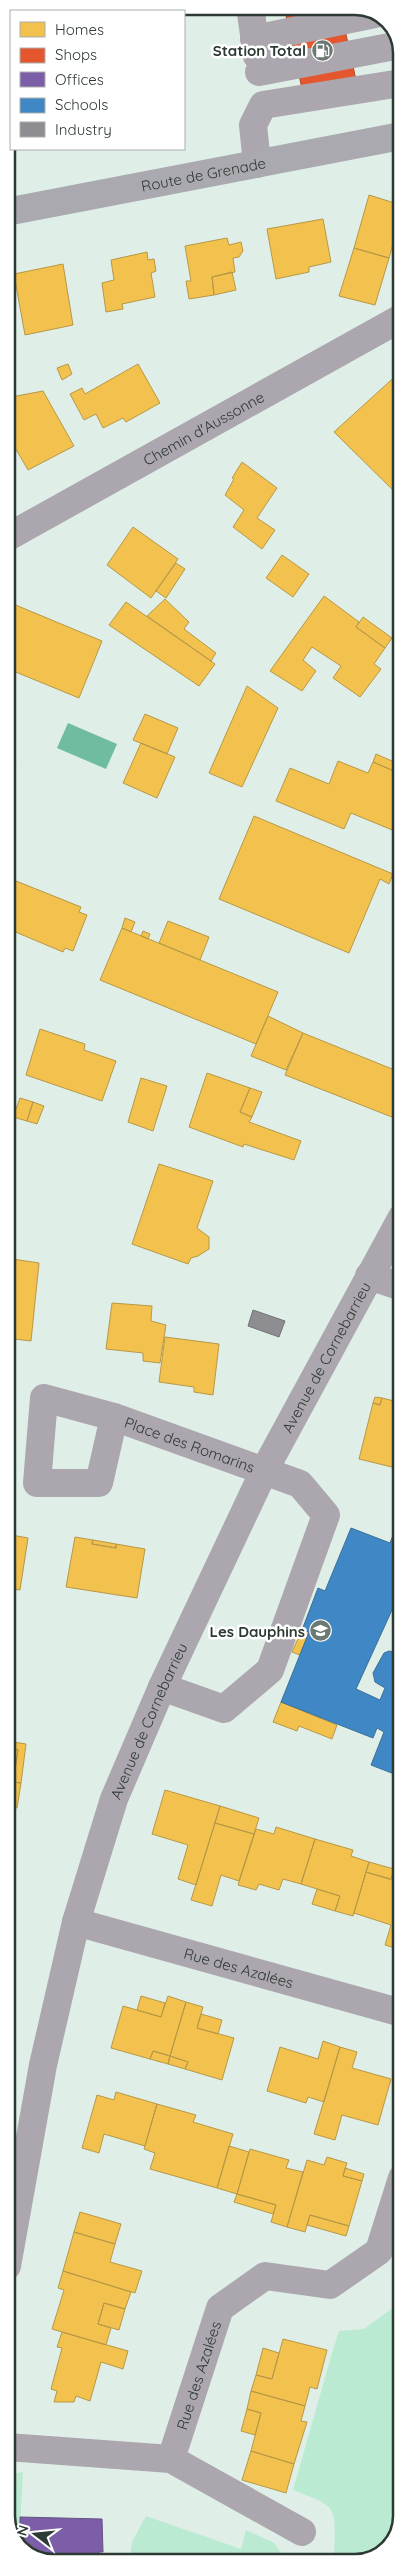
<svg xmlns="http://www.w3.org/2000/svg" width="408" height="2569" font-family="Quicksand,sans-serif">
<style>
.green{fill:#bbead3}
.water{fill:#6fbd9e}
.homes{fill:#f2c14e;stroke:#b79846}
.shops{fill:#e4572e;stroke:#ad4e30}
.offices{fill:#7b5ea7;stroke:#645384}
.schools{fill:#3f88c5;stroke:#3a7099}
.industry{fill:#8d8d92;stroke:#707476}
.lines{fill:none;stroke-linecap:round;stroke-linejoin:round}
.minor{stroke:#aca6ae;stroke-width:28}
.major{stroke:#aaa9af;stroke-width:28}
.labels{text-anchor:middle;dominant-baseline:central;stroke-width:5;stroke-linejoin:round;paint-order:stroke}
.poi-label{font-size:15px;font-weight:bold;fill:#2d3933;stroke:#fff;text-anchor:end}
.street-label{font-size:15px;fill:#2d3933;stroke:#fff}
.rim{fill:none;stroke:#2d3933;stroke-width:2.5}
</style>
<rect width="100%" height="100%" fill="#dfefe7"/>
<path class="green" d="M402 2301V2516L390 2547 361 2562H327V2553H334C336 2505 337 2507 293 2490L332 2353 339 2331 364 2329Z
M23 2472 19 2548 7 2522V2475Z
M146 2516 241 2549 246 2530 274 2543 288 2562H129L132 2542Z"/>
<path class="water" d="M68 723 117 744 106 769 57 748Z"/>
<path class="homes" d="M52 6H80L79 11Z
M99 6H140L139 9 146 11H97Z
M369 195 401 205V216L389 258 354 248Z
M323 219 331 262 309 267V272L276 279 267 229Z
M227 238 229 245 241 242 243 251 239 257 233 258 235 272 212 277 214 295 189 299 186 281H191L185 246Z
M354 248 389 258 375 305 339 296Z
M147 252 148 260 154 259 156 271 151 273 155 297 122 304 123 309 106 312 102 283 114 280 111 260Z
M397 259H401V272H396Z
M63 264 73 325 25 335 14 274Z
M232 272 236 290 214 295 212 277Z
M68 364 72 374 62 380 57 368Z
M138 364 160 403 126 422 123 418 103 428 96 414 84 420 70 394 82 388 85 394Z
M400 372 401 374V498L334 432Z
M43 391 74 446 28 470 6 432V398Z
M242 462 277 488 257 518 275 530 262 549 233 527 244 510 225 495 234 479 232 478Z
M133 527 178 559 151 598 107 565Z
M282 555 309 574 293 597 266 578Z
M176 563 185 569 166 598 156 591Z
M324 596 359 622 356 627 385 648 374 664 381 669 360 697 333 678 341 666 312 647 303 660 316 671 302 691 270 671Z
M165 599 189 622 184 629 216 653 211 661 147 616Z
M6 601 102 641 79 698 6 668Z
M126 602 215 664 199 686 109 625Z
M363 617 392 638 385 648 356 627Z
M247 686 278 708 242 787 209 773Z
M145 714 178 728 167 754 133 740Z
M141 743 175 757 157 798 123 783Z
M376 754 401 765V774L373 762Z
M6 760 16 765 6 791Z
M338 761 368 773 373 762 401 774 402 834 351 813 344 829 276 801 290 768 329 784Z
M254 816 393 874 389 884 380 879 349 953 219 899Z
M6 877 81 907 79 912 87 915 73 951 65 948 63 952 6 928Z
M125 918 135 922 131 932 122 928Z
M168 921 209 937 200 960 159 943Z
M122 928 278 992 256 1044 100 980Z
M143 931 150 934 148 939 141 936Z
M268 1016 303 1033 286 1070 251 1056Z
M40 1029 85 1044 84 1050 116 1061 102 1101 26 1075Z
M303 1033 402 1073V1121L285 1075Z
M207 1073 250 1088 240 1112 252 1117 249 1122 301 1141 294 1160 244 1144 243 1147 189 1127Z
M141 1078 167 1086 153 1131 128 1122Z
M250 1088 262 1092 252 1117 240 1112Z
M20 1098 33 1102 27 1121 13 1117Z
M33 1102 44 1106 37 1124 27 1121Z
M159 1164 213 1181 197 1228 209 1237V1249L198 1256 191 1258 188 1264 132 1244Z
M6 1258 39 1263 31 1341 6 1338Z
M112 1303 152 1306 151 1321 166 1325 160 1363 143 1361V1353L106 1349Z
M165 1337 219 1344 213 1395 194 1392V1387L159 1382Z
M375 1397 382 1398 380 1405 373 1403Z
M382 1398 402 1403 400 1469 359 1459 373 1403 380 1405Z
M6 1534 28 1538 20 1590 6 1588Z
M75 1537 93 1540 92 1544 116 1548V1544L145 1549 137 1598 66 1587Z
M93 1540 116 1544V1548L92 1544Z
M302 1630 309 1632 300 1655 292 1652Z
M281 1702 337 1725 332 1739 299 1726 297 1731 273 1722Z
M7 1741 26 1744 21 1783 13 1782 18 1750 7 1748Z
M7 1748 18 1750 13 1782 21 1783 17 1808 7 1806Z
M165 1790 220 1806 196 1885 178 1879 188 1845 152 1834Z
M220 1806 259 1818 254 1834 215 1823Z
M215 1823 254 1834 239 1881 221 1875 212 1906 191 1900Z
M276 1827 315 1839 301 1884 283 1879 279 1890 259 1884 256 1890 238 1885 256 1829 274 1834Z
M315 1839 353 1850 351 1856 369 1862 353 1916 335 1911 340 1896 301 1884Z
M369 1862 394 1869 391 1879 366 1872Z
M366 1872 402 1883V1950L385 1945 391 1925 354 1913Z
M317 1889 340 1896 335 1911 312 1904Z
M141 1996 165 2003 161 2017 137 2010Z
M168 1996 186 2002 170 2056 153 2051 150 2059 111 2048 123 2006 161 2017Z
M186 2002 203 2007 197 2028 234 2038 222 2080 185 2069 188 2062 170 2056Z
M201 2014 222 2020 218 2034 197 2028Z
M323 2041 340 2047 324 2102 308 2097 306 2103 267 2091 280 2047 318 2059Z
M340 2047 357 2052 352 2068 391 2079 378 2125 342 2115 335 2140 314 2134Z
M153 2051 170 2056 168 2064 150 2059Z
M170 2056 188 2062 185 2069 168 2064Z
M116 2092 157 2104 145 2146 104 2134 99 2153 82 2148 97 2095 114 2100Z
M157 2104 196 2115 193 2122 233 2134 217 2188 150 2169 155 2153 144 2149Z
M229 2146 249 2152 237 2194 217 2188Z
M250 2149 289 2160 286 2168 303 2172 287 2227 271 2222 276 2205 237 2194Z
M327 2157 347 2163 343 2176 362 2181 349 2226 310 2215 305 2232 287 2227 307 2160 324 2165Z
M345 2168 364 2174 362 2181 343 2176Z
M237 2194 276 2205 273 2214 234 2202Z
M80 2212 121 2224 115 2244 74 2232Z
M310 2215 349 2226 346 2236 307 2225Z
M74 2232 115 2244 110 2262 142 2271 135 2293 63 2271Z
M63 2271 131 2292 125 2309 104 2303 98 2324 111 2328 106 2345 52 2329 64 2290 58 2288Z
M104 2303 125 2309 119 2330 98 2324Z
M62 2332 128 2351 123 2369 101 2362 90 2401 76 2396 74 2402H54L57 2391 51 2389 62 2348 57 2347Z
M283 2339 327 2350 317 2389 310 2387 305 2406 251 2391 256 2375 272 2379Z
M263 2348 279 2353 272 2379 256 2375Z
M251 2391 305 2406 301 2421 307 2422 294 2464 251 2451 261 2413 247 2409Z
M247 2409 261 2413 255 2435 241 2431Z
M251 2451 294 2464 286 2493 242 2480Z"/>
<path class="shops" d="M308 7H340L358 89 304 98 285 11Z"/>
<path class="offices" d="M20 2517 102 2519 103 2552H99L98 2562H47L20 2549Z"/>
<path class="schools" d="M398 1522 402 1523V1601L397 1599 356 1689 380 1700 385 1688 375 1682 373 1673 384 1653 389 1651 401 1653 402 1652V1777L371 1765 384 1732 377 1728 373 1738 281 1702 309 1632 302 1630 318 1588 325 1591 351 1528 390 1543Z"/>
<path class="industry" d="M253 1310 285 1321 279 1337 248 1326Z"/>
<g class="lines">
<g class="minor">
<path d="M250 6 257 56"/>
<path d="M254 39 375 14"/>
<path d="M259 72 400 45"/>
<path d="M257 164 253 125 263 105 401 83"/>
<path id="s1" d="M6 538 401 318"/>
<path d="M369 1276 402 1287"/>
<path id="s2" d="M114 1417 99 1483H37L44 1398 114 1417 300 1484 326 1515 270 1670 224 1709 162 1687"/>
<path id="s3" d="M76 1922 402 2013"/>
<path id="s4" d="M7 2266 43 2065 76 1922 114 1799 162 1687 264 1471 402 1217"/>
<path d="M7 2447 171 2459 302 2532"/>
<path id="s5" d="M171 2459 220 2308 265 2276 330 2285 379 2251 402 2178"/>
</g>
<path class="major" id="s6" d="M6 212 401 136"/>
</g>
<defs>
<symbol id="fuel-disc" viewBox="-11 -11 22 22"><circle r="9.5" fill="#6b7972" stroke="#fff"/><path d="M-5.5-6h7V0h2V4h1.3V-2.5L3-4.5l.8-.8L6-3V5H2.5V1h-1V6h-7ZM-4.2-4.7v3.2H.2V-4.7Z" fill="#fff"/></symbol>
<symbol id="school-disc" viewBox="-11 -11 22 22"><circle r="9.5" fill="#6b7972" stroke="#fff"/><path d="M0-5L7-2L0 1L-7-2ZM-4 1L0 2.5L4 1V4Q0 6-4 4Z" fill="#fff"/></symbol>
</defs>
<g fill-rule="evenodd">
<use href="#fuel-disc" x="310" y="38" width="25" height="25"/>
<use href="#school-disc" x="308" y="1618" width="25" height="25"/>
</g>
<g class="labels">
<g class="poi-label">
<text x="306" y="50">Station Total</text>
<text x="305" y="1631">Les Dauphins</text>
</g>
<g class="street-label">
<text stroke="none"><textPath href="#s6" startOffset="201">Route de Grenade</textPath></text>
<text stroke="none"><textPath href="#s1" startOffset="226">Chemin d'Aussonne</textPath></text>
<text stroke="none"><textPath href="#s4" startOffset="970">Avenue de Cornebarrieu</textPath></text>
<text stroke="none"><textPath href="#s2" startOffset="368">Place des Romarins</textPath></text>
<text stroke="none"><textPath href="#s4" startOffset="565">Avenue de Cornebarrieu</textPath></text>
<text stroke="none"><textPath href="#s3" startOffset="169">Rue des Azalées</textPath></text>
<text stroke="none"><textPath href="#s5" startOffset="88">Rue des Azalées</textPath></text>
</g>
</g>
<path d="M0 0H408V2569H0ZM53 15H355A38 38 0 0 1 393 53V2516A38 38 0 0 1 355 2554H53A38 38 0 0 1 15 2516V53A38 38 0 0 1 53 15Z" fill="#fff" fill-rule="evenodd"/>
<path class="rim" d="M53 15H355A38 38 0 0 1 393 53V2516A38 38 0 0 1 355 2554H53A38 38 0 0 1 15 2516V53A38 38 0 0 1 53 15Z"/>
<rect x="10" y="10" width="175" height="140" fill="#ffffff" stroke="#abb0ad"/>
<rect x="20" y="22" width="25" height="15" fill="#f2c14e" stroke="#abb0ad"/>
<text x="55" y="35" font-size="15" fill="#2d3933">Homes</text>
<rect x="20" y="48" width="25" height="15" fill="#e4572e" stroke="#abb0ad"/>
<text x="55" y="60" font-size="15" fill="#2d3933">Shops</text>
<rect x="20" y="72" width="25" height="15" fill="#7b5ea7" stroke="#abb0ad"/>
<text x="55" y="85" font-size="15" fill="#2d3933">Offices</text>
<rect x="20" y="98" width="25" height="15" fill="#3f88c5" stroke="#abb0ad"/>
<text x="55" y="110" font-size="15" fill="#2d3933">Schools</text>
<rect x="20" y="122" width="25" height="15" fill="#8d8d92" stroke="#abb0ad"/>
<text x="55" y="135" font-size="15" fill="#2d3933">Industry</text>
<g transform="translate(35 2534) rotate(286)" stroke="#ffffff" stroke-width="4" paint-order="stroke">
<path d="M0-4L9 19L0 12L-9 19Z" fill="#2d3933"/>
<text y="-8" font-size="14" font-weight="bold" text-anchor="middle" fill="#2d3933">N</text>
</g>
</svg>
